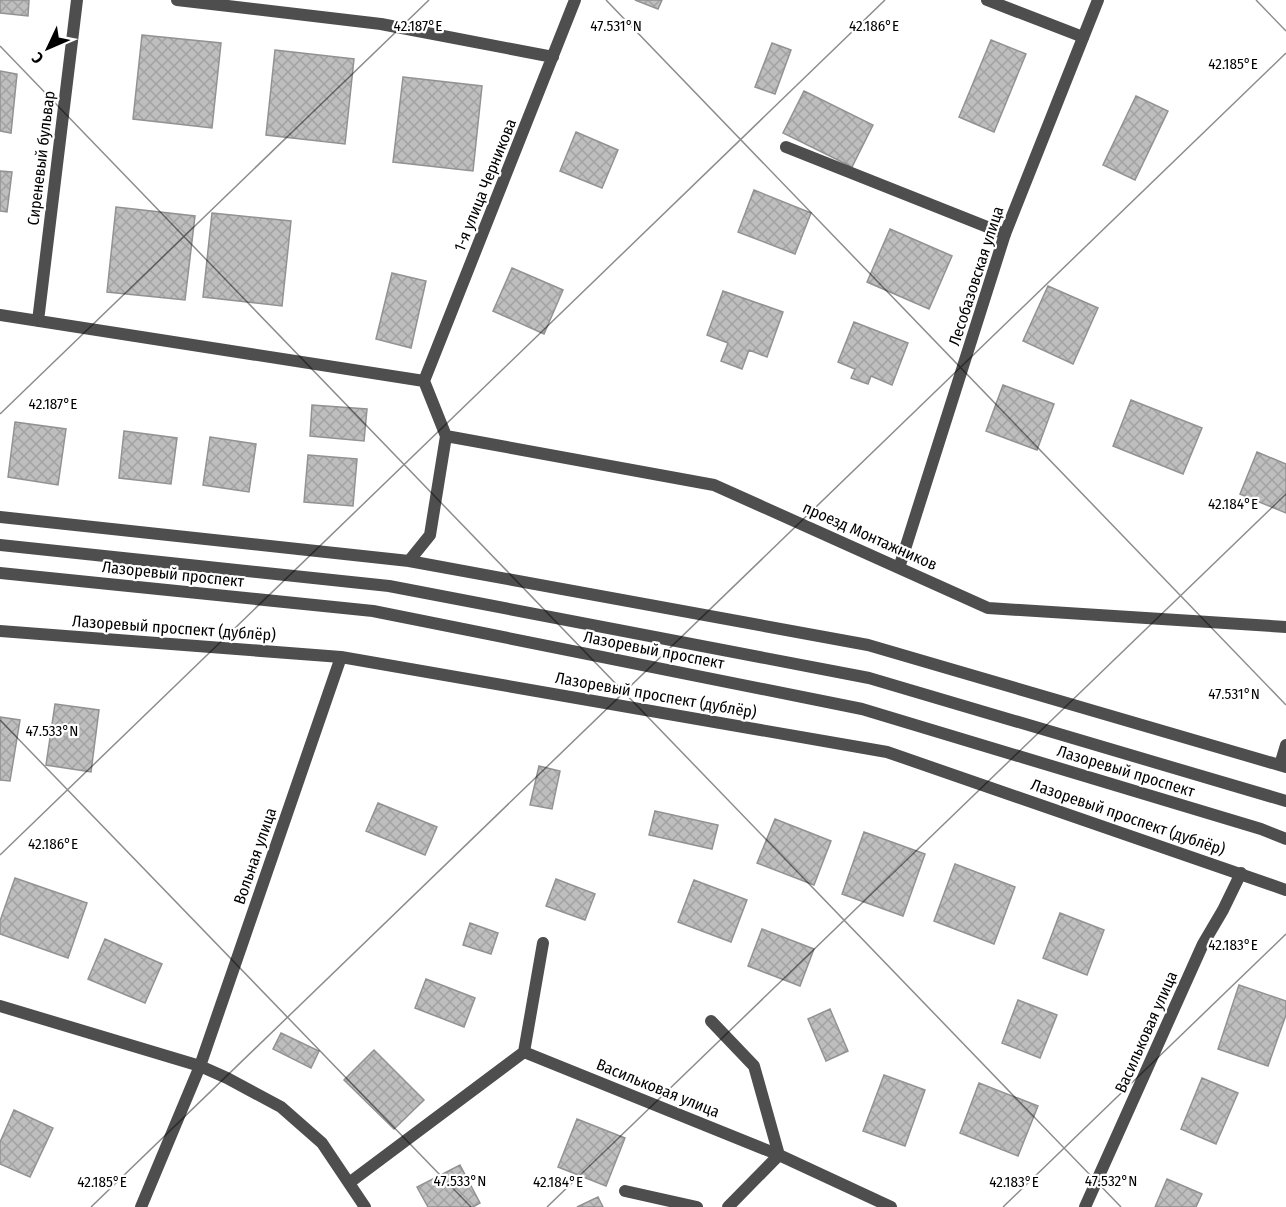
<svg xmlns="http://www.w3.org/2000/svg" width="1286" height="1207" font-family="'Fira Sans Condensed',sans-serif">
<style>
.building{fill:url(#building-cross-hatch);stroke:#929292;stroke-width:1.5}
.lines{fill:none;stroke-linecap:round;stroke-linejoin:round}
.service{stroke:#4e4e4e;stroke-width:12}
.minor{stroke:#4e4e4e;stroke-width:12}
.tertiary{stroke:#4e4e4e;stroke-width:12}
.ticks{fill:none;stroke:#000;stroke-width:1.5;stroke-opacity:0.45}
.labels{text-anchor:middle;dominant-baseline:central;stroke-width:4.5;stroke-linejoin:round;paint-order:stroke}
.street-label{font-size:16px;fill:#000;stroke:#fff}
.ticks-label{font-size:15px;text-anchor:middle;fill:#000;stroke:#fff;stroke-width:4.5;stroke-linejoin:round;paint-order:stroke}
</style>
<defs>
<pattern id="building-cross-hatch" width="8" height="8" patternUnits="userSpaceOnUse" patternTransform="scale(1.5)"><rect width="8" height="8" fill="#bebebe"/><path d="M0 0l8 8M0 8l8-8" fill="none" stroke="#a2a2a2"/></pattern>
</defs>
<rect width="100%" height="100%" fill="#fff"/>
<path class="building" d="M0 0H29L28 16 0 13Z
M635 0H662L658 9Z
M142 35 221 43 212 128 133 119Z
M991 40 1026 54 994 132 959 117Z
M772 43 791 50 775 94 755 87Z
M275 50 354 59 345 144 266 135Z
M0 71 17 74 11 133 0 131Z
M403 77 482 86 473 171 393 162Z
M804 91 873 125 852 167 783 133Z
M1136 96 1168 111 1135 180 1103 165Z
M576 132 618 150 602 188 560 171Z
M0 171 12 172 7 212 0 211Z
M754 190 811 213 795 254 738 232Z
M116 207 195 216 185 300 107 292Z
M212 213 291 221 282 306 203 297Z
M890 229 952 256 929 309 867 282Z
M512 268 563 290 544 334 493 311Z
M392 273 426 281 411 348 376 339Z
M1048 286 1098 308 1073 364 1023 341Z
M723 291 783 312 767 357 749 350 742 369 721 361 728 343 707 335Z
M854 322 908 343 892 385 871 376 868 384 851 378 855 369 838 362Z
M1003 385 1054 404 1037 450 986 431Z
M1131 400 1202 428 1183 474 1113 446Z
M312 405 367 409 364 441 310 436Z
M15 422 66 429 58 485 8 477Z
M124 431 177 438 171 484 119 478Z
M210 437 256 444 249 492 203 485Z
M1257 452 1286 464V513L1240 494Z
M308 455 357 459 353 506 304 502Z
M55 704 99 710 91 772 46 765Z
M0 717 20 720 10 781 0 780Z
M539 766 560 771 552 809 530 805Z
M378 803 437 827 425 855 366 831Z
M655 811 718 825 712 849 649 835Z
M775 819 831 841 814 885 757 863Z
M864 832 925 854 903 916 842 894Z
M955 864 1015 887 994 944 934 921Z
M15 878 87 903 68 958 0 934V921Z
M556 879 595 894 585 920 546 906Z
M694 880 747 900 731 942 678 922Z
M1060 913 1104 930 1087 975 1043 958Z
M470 923 498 933 491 954 463 945Z
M762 929 814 949 800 986 748 966Z
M105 939 162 964 145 1003 88 979Z
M426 979 475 998 464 1027 415 1008Z
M1239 985 1286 1001V1015L1268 1066 1218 1049Z
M1018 1000 1057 1015 1040 1058 1002 1043Z
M830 1009 848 1051 826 1061 808 1019Z
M281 1033 319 1051 311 1068 273 1049Z
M374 1050 424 1100 394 1129 344 1080Z
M884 1075 925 1090 905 1146 863 1131Z
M1202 1078 1238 1093 1216 1144 1181 1129Z
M979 1083 1038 1106 1018 1156 960 1133Z
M14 1110 53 1128 30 1177 0 1164V1142Z
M577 1119 625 1138 606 1186 558 1167Z
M460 1165 480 1203 473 1207H428L417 1187Z
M1167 1179 1202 1194 1196 1207H1155Z
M598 1197 603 1207H577Z"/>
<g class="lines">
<path class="service" d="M987 0 1083 37
M786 147 1005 234"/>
<path class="minor" d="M177 0 381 24 553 57
M0 315 424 381
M38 321 77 0
M424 381 575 0
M446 436 714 485 988 608 1286 627
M0 517 409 561 868 645 1286 767
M409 561 430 535 446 436 424 381
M899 568 1005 234 1098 0
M0 631 341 657 887 752 1286 890
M1280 765 1286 745
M0 1006 200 1066 227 1078 281 1107 322 1143 365 1207
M711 1021 754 1066 779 1155 728 1207
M524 1052 543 943
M349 1183 524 1052 779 1155 891 1207
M625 1191 697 1207
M141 1207 200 1066 341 657
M1085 1207 1203 944 1223 910 1241 873"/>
<path class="tertiary" d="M0 545 389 586 869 678 1286 801
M0 573 373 611 862 709 1261 829 1286 839"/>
</g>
<path class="ticks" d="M606 0 1286 705M1256 0 1286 31M0 46 1121 1207M0 414 429 0M0 720 471 1207M0 855 885 0M91 1207 1286 53M547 1207 1286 494M1003 1207 1286 934"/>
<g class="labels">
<g class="street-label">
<text transform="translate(41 158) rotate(-83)">Сиреневый бульвар</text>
<text transform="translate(485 185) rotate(-68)">1-я улица Черникова</text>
<text transform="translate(976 276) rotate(-72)">Лесобазовская улица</text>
<text transform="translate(870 536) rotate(24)">проезд Монтажников</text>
<text transform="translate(173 574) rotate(6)">Лазоревый проспект</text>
<text transform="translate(174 628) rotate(4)">Лазоревый проспект (дублёр)</text>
<text transform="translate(654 650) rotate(11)">Лазоревый проспект</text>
<text transform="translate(656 695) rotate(10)">Лазоревый проспект (дублёр)</text>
<text transform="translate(1126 771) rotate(17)">Лазоревый проспект</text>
<text transform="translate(1128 817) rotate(19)">Лазоревый проспект (дублёр)</text>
<text transform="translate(255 856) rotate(-71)">Вольная улица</text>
<text transform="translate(1146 1032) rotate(-66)">Васильковая улица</text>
<text transform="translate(658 1088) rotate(22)">Васильковая улица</text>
</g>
</g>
<g class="ticks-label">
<text x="418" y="31">42.187°E</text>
<text x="874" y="31">42.186°E</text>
<text x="616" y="31">47.531°N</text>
<text x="1233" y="69">42.185°E</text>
<text x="53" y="409">42.187°E</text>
<text x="1233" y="509">42.184°E</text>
<text x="1234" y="699">47.531°N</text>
<text x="52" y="736">47.533°N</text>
<text x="53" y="849">42.186°E</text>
<text x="1233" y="950">42.183°E</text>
<text x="460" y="1186">47.533°N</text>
<text x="1111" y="1186">47.532°N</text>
<text x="102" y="1187">42.185°E</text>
<text x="558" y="1187">42.184°E</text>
<text x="1014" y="1187">42.183°E</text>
</g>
<g transform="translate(48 48) rotate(226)" stroke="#ffffff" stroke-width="4.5" paint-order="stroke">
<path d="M0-4.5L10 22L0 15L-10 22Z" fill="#000000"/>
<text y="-9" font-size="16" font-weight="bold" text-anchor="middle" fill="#000000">С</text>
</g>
</svg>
